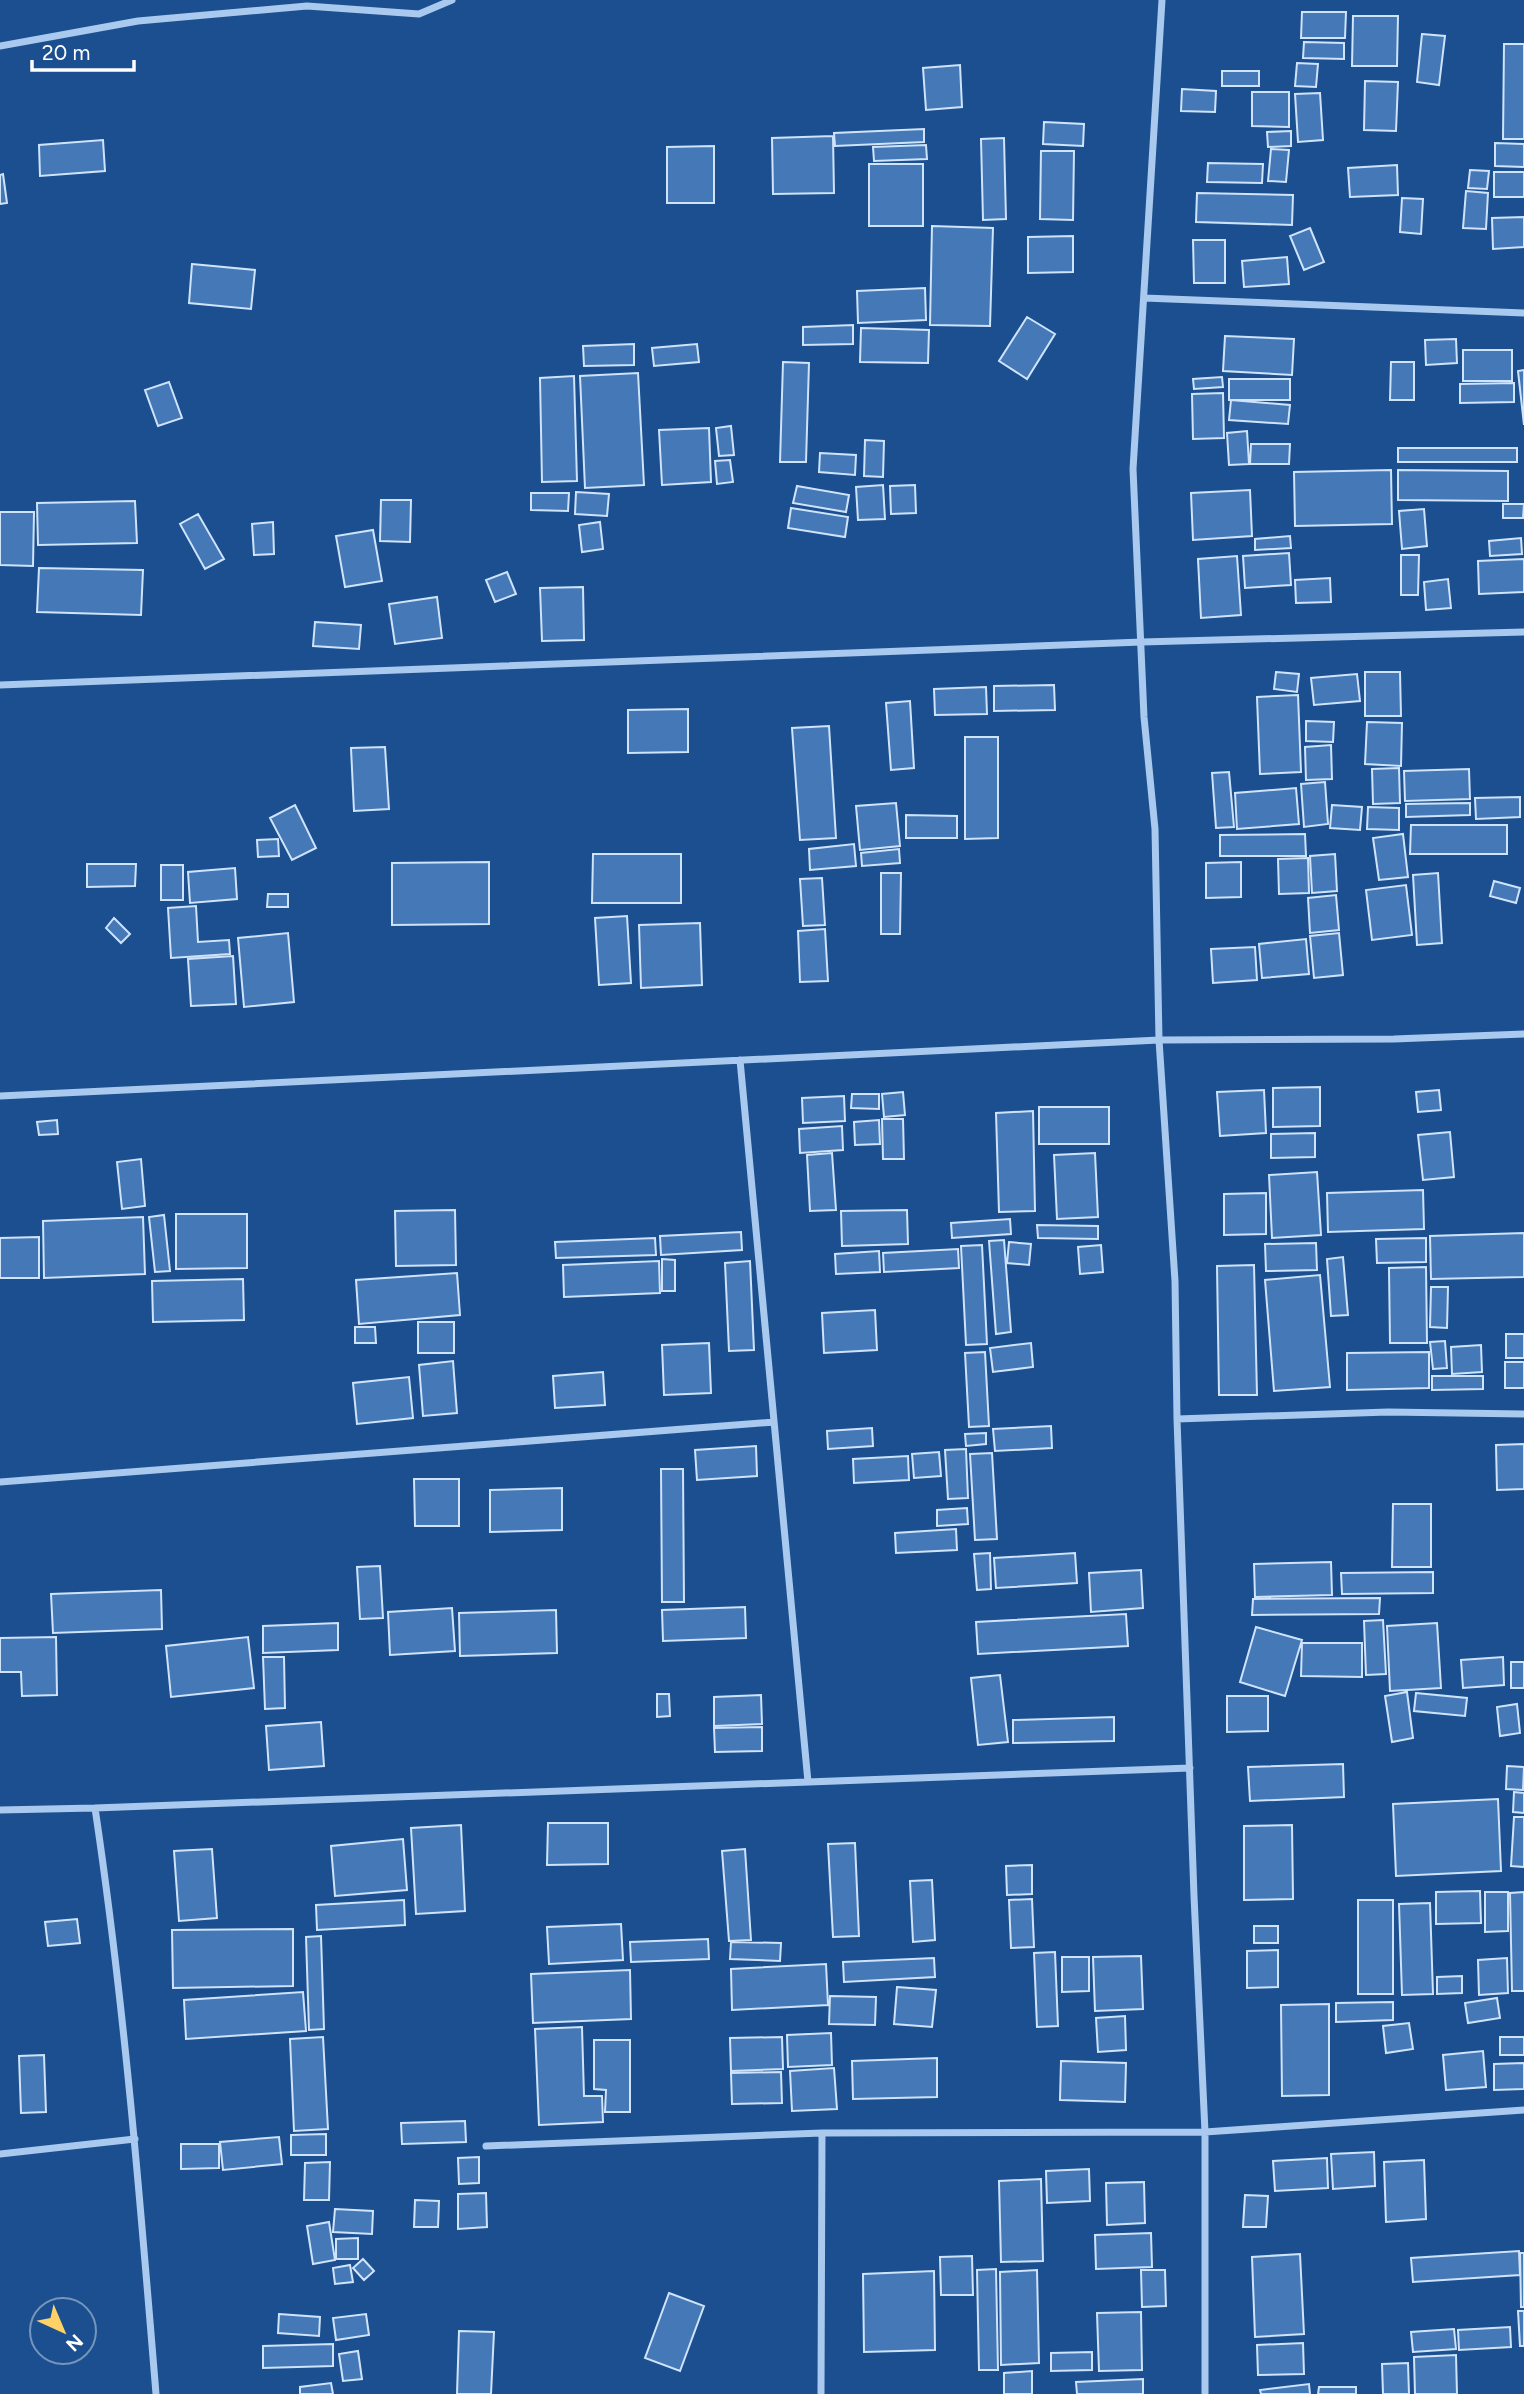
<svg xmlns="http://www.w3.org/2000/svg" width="1524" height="2394" font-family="Figtree,sans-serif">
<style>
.building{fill:#4478b7;stroke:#cfe3fa;stroke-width:2}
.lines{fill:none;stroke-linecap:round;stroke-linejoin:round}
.minor{stroke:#a9c9ee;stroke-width:7}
</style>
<rect width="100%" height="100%" fill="#1b4f8f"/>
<path class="building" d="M1302 12H1346L1345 38H1301Z
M1353 16H1398L1397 66H1352Z
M1422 34 1445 36 1439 85 1417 82Z
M1304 42 1344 43V59L1303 58Z
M1504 44H1524V139H1503Z
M1297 63 1318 64 1316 87 1295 86Z
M960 65 962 107 926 110 923 68Z
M1222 71H1259V86H1222Z
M1365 81 1398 82 1396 131 1364 130Z
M1182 89 1216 91 1215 112 1181 111Z
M1252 92H1289V127L1252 126Z
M1320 93 1323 140 1298 142 1295 94Z
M1044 122 1084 124 1083 146 1043 144Z
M924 129V142L835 146 834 133Z
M1291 131V146L1268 147 1267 132Z
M833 136 834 193 773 194 772 138Z
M1004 138 1006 219 983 220 981 139Z
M103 140 105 171 40 176 39 145Z
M1495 143 1524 144V167L1495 166Z
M926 145 927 159 874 161 873 147Z
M714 146V203H667V147Z
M1271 149 1289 150 1286 182 1268 181Z
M1041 151H1074L1073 220 1040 219Z
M1208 163 1263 164 1262 183 1207 182Z
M869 164H923V226H869Z
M1397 165 1398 195 1350 197 1348 168Z
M1470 170 1489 171 1487 189 1468 188Z
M1494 172H1524V197H1494Z
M3 174 7 203 0 204V175Z
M1466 191 1488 193 1486 229 1463 228Z
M1197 193 1293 195 1292 225 1196 222Z
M1402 198 1423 199 1421 234 1400 232Z
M1524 217V247L1493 249 1492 218Z
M932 226 993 228 990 326 930 325Z
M1310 228 1324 262 1304 270 1290 236Z
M1073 236V272L1028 273V237Z
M1193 240H1225V283H1194Z
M1287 257 1289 284 1244 287 1242 261Z
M192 264 255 270 251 309 189 303Z
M925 288 926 320 858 323 857 291Z
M1027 317 1055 334 1027 379 999 361Z
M853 325V344L803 345V327Z
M861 328 929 330 928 363 860 362Z
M1225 336 1294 339 1292 375 1223 371Z
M1456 339 1457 363 1426 365 1425 340Z
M634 344V365L584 366 583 346Z
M697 344 699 362 654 366 652 348Z
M1463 350H1512V381H1463Z
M783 362 809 363 806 462H780Z
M1391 362H1414V400H1390Z
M1524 370V425L1518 371Z
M638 373 644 485 585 488 580 376Z
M574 376 577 481 542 482 540 378Z
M1222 377 1223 387 1194 389 1193 379Z
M1229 379H1290V400H1229Z
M169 382 182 418 158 426 145 390Z
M1514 383V402L1460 403V384Z
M1223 393 1224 438 1193 439 1192 394Z
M1231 400 1290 405 1288 424 1229 420Z
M731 426 734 455 719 456 716 428Z
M709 428 711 482 662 485 659 430Z
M1247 431 1249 464 1229 465 1227 433Z
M865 440 884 441 883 477 864 476Z
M1251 444H1290L1289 464H1250Z
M1398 448H1517V462H1398Z
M820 453 856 455 855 475 819 472Z
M730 460 733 482 717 484 715 461Z
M1391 470 1392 524 1295 526 1294 472Z
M1398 470 1508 471V501L1398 500Z
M883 485 885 519 858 520 856 487Z
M915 485 916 513 891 514 890 486Z
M797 486 849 495 846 512 793 503Z
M1250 490 1252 536 1193 540 1191 493Z
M576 492 609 494 607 516 575 514Z
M531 493H569L568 511 531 510Z
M381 500H411L410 542 380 541Z
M135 501 137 543 38 545 37 503Z
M1503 504H1524L1523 518H1503Z
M791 508 848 517 845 537 788 528Z
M1424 509 1427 546 1402 549 1399 511Z
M0 512H34L33 566 0 565Z
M198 514 224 559 205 569 180 524Z
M273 522 274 554 254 555 252 524Z
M600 522 603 549 582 552 579 525Z
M373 530 382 581 345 587 336 536Z
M1290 536 1291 548 1255 550V539Z
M1521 538 1522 554 1490 556 1489 541Z
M1289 553 1291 585 1245 588 1243 556Z
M1401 555H1419L1418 595H1401Z
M1237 556 1241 615 1201 618 1198 559Z
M1524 559V592L1479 594 1478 561Z
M39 568 143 570 141 615 37 612Z
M507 572 516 594 495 602 486 580Z
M1330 578 1331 602 1296 603 1295 580Z
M1448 579 1451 608 1426 610 1424 582Z
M583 587 584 640 542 641 540 588Z
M437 597 442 638 395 644 389 604Z
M315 622 361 625 359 649 313 646Z
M1276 672 1299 674 1297 692 1274 689Z
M1365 672H1400L1401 716H1365Z
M1357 674 1360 701 1314 705 1311 678Z
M1054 685 1055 710 994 711V686Z
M986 687 987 714 935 715 934 689Z
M1298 695 1301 772 1260 774 1257 697Z
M910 701 914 768 891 770 886 703Z
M688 709V752L628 753V710Z
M1306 721 1334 722 1333 742 1306 741Z
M1367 722 1402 723 1401 766 1365 764Z
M829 726 836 838 800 840 792 728Z
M965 737H998V838L965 839Z
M1331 745 1332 779 1306 780 1305 747Z
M385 747 389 809 354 811 351 748Z
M1399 768 1400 803 1373 804 1372 769Z
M1469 769 1470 799 1405 801 1404 771Z
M1229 772 1234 827 1216 828 1212 773Z
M1325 782 1328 824 1304 827 1301 784Z
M1296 788 1299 824 1237 829 1235 793Z
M1520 797V817L1476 819 1475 798Z
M896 803 900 846 860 850 856 806Z
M1470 803V815L1406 817V804Z
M295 805 316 848 292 860 270 818Z
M1332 805 1362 807 1360 830 1330 828Z
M1368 807 1399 808V830L1367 829Z
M906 815 957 816V838H906Z
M1411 825H1507V854H1410Z
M1305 834 1306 856H1220V835Z
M1403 834 1408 877 1379 880 1373 838Z
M278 839 279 856 258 857 257 840Z
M854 844 856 866 810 870 809 849Z
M899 849 900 863 862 866 861 853Z
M593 854H681V903H592Z
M1335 854 1337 891 1312 893 1310 856Z
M1308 858 1309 893 1279 894 1278 859Z
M489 862V924L392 925V863Z
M1241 862V897L1206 898V863Z
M87 864H136L135 886 87 887Z
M161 865H183V900H161Z
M235 868 237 899 190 903 188 872Z
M881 873H901L900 934H881Z
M1438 873 1442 943 1417 945 1413 875Z
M822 878 825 925 803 926 800 879Z
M1494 881 1520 888 1516 903 1490 896Z
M1406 885 1412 935 1372 940 1366 890Z
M268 894H288V907H267Z
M1336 895 1339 930 1310 933 1308 898Z
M196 906 198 942 229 940 230 954 171 958 168 908Z
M627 916 631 983 599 985 595 918Z
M114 918 130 934 121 943 106 928Z
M700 923 702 985 641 988 639 925Z
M825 929 828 981 800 982 798 931Z
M288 933 294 1002 244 1007 238 938Z
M1339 933 1343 975 1314 978 1310 936Z
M1306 939 1309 974 1262 978 1259 944Z
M1255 947 1257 980 1213 983 1211 949Z
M233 956 236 1004 191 1006 188 959Z
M1320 1087V1126L1273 1127V1088Z
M1264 1090 1266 1133 1220 1136 1217 1092Z
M1439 1090 1441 1110 1418 1112 1416 1092Z
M903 1092 905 1115 884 1117 882 1094Z
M852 1094H879V1109L851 1108Z
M844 1096 845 1121 803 1123 802 1098Z
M1039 1107H1109V1144H1039Z
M1033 1111 1035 1211 999 1212 996 1113Z
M882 1119H903L904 1159H883Z
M57 1120 58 1134 39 1135 37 1122Z
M879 1120 880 1144 855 1145 854 1122Z
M842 1126 843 1150 800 1153 799 1129Z
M1450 1132 1454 1177 1423 1180 1418 1135Z
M1315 1133V1157L1271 1158V1134Z
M832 1153 836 1210 810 1211 807 1155Z
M1095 1153 1098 1217 1057 1219 1054 1155Z
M141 1159 145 1206 122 1209 117 1162Z
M1317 1172 1321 1235 1272 1238 1269 1175Z
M1423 1190 1424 1229 1328 1232 1327 1193Z
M1266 1193V1234L1224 1235V1194Z
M455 1210 456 1265 396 1266 395 1211Z
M907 1210 908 1244 842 1246 841 1211Z
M176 1214H247V1268L176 1269Z
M164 1215 170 1271 155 1272 149 1217Z
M143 1217 145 1274 44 1278 43 1221Z
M1010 1219 1011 1234 952 1238 951 1223Z
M1037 1225 1098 1226V1239L1038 1238Z
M741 1232 742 1250 661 1255 660 1236Z
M1524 1233V1277L1431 1279 1430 1236Z
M39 1237V1278H0V1238Z
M655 1238 656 1255 556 1258 555 1242Z
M1426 1238V1262L1377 1263 1376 1239Z
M1004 1240 1011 1332 996 1334 989 1241Z
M1009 1242 1031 1244 1029 1265 1007 1263Z
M1316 1243 1317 1270 1266 1271 1265 1244Z
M982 1245 987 1344 966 1345 961 1246Z
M1101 1245 1103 1272 1080 1274 1078 1247Z
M958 1249 959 1268 884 1272 883 1253Z
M879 1251 880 1272 836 1274 835 1254Z
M1343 1257 1348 1315 1331 1316 1327 1259Z
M662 1259 675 1260V1291H662Z
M659 1261 660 1293 564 1297 563 1265Z
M750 1261 754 1350 729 1351 725 1263Z
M1254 1265 1257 1395H1219L1217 1266Z
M1426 1267 1427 1343H1390L1389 1268Z
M457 1273 460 1315 359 1324 356 1280Z
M1320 1275 1330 1387 1274 1391 1265 1280Z
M243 1279 244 1320 153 1322 152 1281Z
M1431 1287H1448L1447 1328 1430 1327Z
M875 1310 877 1350 824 1353 822 1313Z
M418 1322H454V1353H418Z
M355 1327H375L376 1343H355Z
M1506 1334H1524V1358H1506Z
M1445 1341 1447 1368 1433 1369 1430 1342Z
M709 1343 711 1393 664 1395 662 1345Z
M1031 1343 1033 1367 993 1372 990 1348Z
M1481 1345 1482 1372 1452 1374 1451 1347Z
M985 1352 989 1426 969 1427 965 1353Z
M1429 1352V1388L1347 1390V1353Z
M453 1361 457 1413 423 1416 419 1365Z
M1505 1362H1524V1388H1505Z
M603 1372 605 1405 555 1408 553 1376Z
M1432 1376H1483V1389L1432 1390Z
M409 1377 413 1418 357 1424 353 1383Z
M1051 1426 1052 1448 995 1451 993 1429Z
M872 1428 873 1446 828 1449 827 1431Z
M986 1433V1444L966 1446 965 1434Z
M1524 1444V1489L1497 1490 1496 1445Z
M756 1446 757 1476 697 1480 695 1450Z
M966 1449 968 1498 948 1499 945 1450Z
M939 1452 941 1476 914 1478 912 1454Z
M992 1453 997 1539 975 1540 970 1454Z
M908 1456 909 1480 854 1483 853 1459Z
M661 1469H683L684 1602H662Z
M414 1479H459V1526H415Z
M562 1488V1530L490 1532V1490Z
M1393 1504H1431V1567H1392Z
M967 1508 968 1524 937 1526V1510Z
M956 1529 957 1550 896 1553 895 1533Z
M990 1553 991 1589 977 1590 974 1554Z
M1075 1553 1077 1583 996 1588 994 1558Z
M1331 1562 1332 1595 1255 1597 1254 1564Z
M380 1566 383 1618 360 1619 357 1567Z
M1141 1570 1143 1608 1091 1612 1089 1573Z
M1433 1572V1593L1342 1594 1341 1573Z
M161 1590 162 1629 53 1633 51 1594Z
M1380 1598 1379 1614 1252 1615 1253 1599Z
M745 1607 746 1638 663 1641 662 1610Z
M452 1608 455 1651 390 1655 388 1612Z
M556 1610 557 1653 460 1656 459 1613Z
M1126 1614 1128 1646 978 1654 976 1622Z
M1383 1620 1386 1674 1366 1675 1364 1621Z
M338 1623V1650L263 1653V1626Z
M1437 1623 1441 1688 1390 1691 1387 1626Z
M1256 1627 1302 1640 1285 1696 1240 1682Z
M56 1637 57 1695 22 1696 21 1672H0V1638Z
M248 1637 254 1688 171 1697 166 1646Z
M1302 1643H1362V1677L1301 1676Z
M263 1657H284L285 1708 265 1709Z
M1503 1657 1504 1685 1463 1688 1461 1660Z
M1511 1662H1524V1688H1511Z
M1000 1675 1008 1742 978 1745 971 1678Z
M1407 1692 1413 1738 1392 1742 1385 1696Z
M1416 1693 1467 1698 1465 1716 1414 1711Z
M657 1694H669L670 1716 657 1717Z
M761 1695 762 1724 714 1726V1697Z
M1227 1696H1268V1731L1227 1732Z
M1517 1704 1520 1733 1500 1736 1497 1707Z
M1114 1717V1741L1013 1743V1720Z
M321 1722 324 1766 269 1770 266 1726Z
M762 1727V1751L715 1752 714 1728Z
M1343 1764 1344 1797 1250 1801 1248 1767Z
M1507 1766 1524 1767 1523 1790 1506 1789Z
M1514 1792 1524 1793V1813L1513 1812Z
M1498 1799 1501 1871 1396 1876 1393 1804Z
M1514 1817H1524V1867L1511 1866Z
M548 1823H608V1864L547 1865Z
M461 1825 465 1911 416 1914 411 1828Z
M1292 1825 1293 1899 1244 1900V1826Z
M403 1839 407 1890 335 1896 331 1846Z
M855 1843 859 1936 833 1937 828 1844Z
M212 1849 217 1918 179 1921 174 1851Z
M745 1849 751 1940 729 1941 722 1851Z
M1032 1865V1894L1007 1895 1006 1866Z
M932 1880 935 1940 913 1942 910 1881Z
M1480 1891 1481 1923 1436 1924V1892Z
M1485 1892H1508V1931L1485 1932Z
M1524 1892V1991H1512L1510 1893Z
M1032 1899 1034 1947 1011 1948 1009 1900Z
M404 1900 405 1925 317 1930 316 1905Z
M1358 1900H1393V1994H1358Z
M1430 1903 1433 1994 1402 1995 1399 1904Z
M77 1919 80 1943 48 1946 45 1922Z
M621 1924 623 1960 549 1964 547 1927Z
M1254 1926H1278V1943H1254Z
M293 1929V1986L173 1988 172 1930Z
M321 1936 324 2029 309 2030 306 1937Z
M708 1939 709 1959 631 1962 630 1942Z
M731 1942 781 1943 780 1961 730 1959Z
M1278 1950V1987L1247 1988V1951Z
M1055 1952 1058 2026 1037 2027 1034 1953Z
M1141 1956 1143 2009 1095 2011 1093 1957Z
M1062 1957H1089V1991L1062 1992Z
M934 1958 935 1977 844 1982 843 1962Z
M1507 1958 1508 1993 1479 1995 1478 1960Z
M826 1964 828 2005 732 2010 731 1969Z
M630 1970 631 2019 533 2023 531 1974Z
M1462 1976V1993L1437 1994V1977Z
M897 1987 936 1990 932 2027 894 2024Z
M303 1992 306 2031 186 2039 184 2000Z
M830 1996 876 1997 875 2025 829 2024Z
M1497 1998 1500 2018 1468 2023 1465 2003Z
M1393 2002V2020L1336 2022V2003Z
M1329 2004V2095L1282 2096 1281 2005Z
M1125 2016 1126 2050 1098 2052 1096 2018Z
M1409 2023 1413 2049 1386 2053 1383 2026Z
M582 2027 584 2096H602L603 2122 539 2125 535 2029Z
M831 2033 832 2065 788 2067 787 2035Z
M323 2037 328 2129 294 2131 290 2039Z
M782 2037 783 2069 731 2071 730 2038Z
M1500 2037H1524V2055H1500Z
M594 2040H630V2112H605L606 2090 594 2089Z
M1483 2051 1486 2087 1446 2090 1443 2055Z
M44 2055 46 2112 21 2113 19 2056Z
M937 2058V2097L853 2099 852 2061Z
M1061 2061 1126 2063 1125 2102 1060 2100Z
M1524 2063V2089L1494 2090V2064Z
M834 2068 837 2109 792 2111 790 2071Z
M781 2072 782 2103 732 2104 731 2073Z
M465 2121 466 2142 402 2144 401 2123Z
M326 2134V2155H291V2135Z
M279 2137 282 2164 223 2170 220 2142Z
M181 2144H219V2168L181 2169Z
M1374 2152 1375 2186 1333 2189 1331 2154Z
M479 2157V2183L459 2184 458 2158Z
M1327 2158 1328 2188 1275 2191 1273 2161Z
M1424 2160 1426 2219 1386 2222 1384 2162Z
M330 2162 329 2200H304L305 2163Z
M1089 2169 1090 2201 1047 2203 1046 2171Z
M1041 2179 1043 2261 1001 2262 999 2181Z
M1144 2182 1145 2223 1107 2225 1106 2183Z
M486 2193 487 2227 458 2229V2194Z
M1245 2195 1268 2196 1266 2227H1243Z
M415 2200 439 2201 438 2227H414Z
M335 2209 373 2211 372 2234 333 2232Z
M329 2222 335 2260 313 2264 307 2226Z
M1151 2233 1152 2267 1096 2269 1095 2235Z
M358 2238V2259H336V2239Z
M1519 2251 1520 2275 1413 2282 1411 2258Z
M1520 2253H1524V2307H1521Z
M1300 2254 1304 2334 1255 2337 1252 2257Z
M972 2256 973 2295H941L940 2257Z
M363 2259 374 2271 364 2280 353 2268Z
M350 2265 353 2282 335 2284 333 2268Z
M996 2269 998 2370H979L977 2270Z
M1037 2270 1039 2363 1001 2365 1000 2272Z
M1141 2270H1165L1166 2306 1142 2307Z
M934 2271 935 2350 864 2352 863 2274Z
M669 2293 704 2306 680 2371 645 2358Z
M1518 2311H1524V2346H1520Z
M1141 2312 1142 2370 1099 2371 1097 2313Z
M279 2314 320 2317 319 2336 278 2333Z
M366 2314 369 2335 336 2340 333 2318Z
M1510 2327 1511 2347 1459 2350 1458 2330Z
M1454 2329 1456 2349 1413 2352 1411 2332Z
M459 2331 494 2332 491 2394H457Z
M1303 2343 1304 2374 1258 2375 1257 2345Z
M333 2344V2366L263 2368V2346Z
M358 2351 362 2379 343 2381 339 2354Z
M1092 2352V2370L1051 2371V2353Z
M1456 2355 1457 2394H1415L1414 2357Z
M1408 2363 1409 2394H1383L1382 2364Z
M1032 2371V2394H1004V2373Z
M1143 2379V2394H1077L1076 2382Z
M331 2383 333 2394H300V2387Z
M1309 2384 1310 2394H1261L1260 2390Z
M1319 2387H1356V2394H1318Z"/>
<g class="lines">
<path class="minor" d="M1162 0 1133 469 1144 717 1155 829 1159 1040 1175 1281 1177 1419 1194 1896 1205 2132V2394
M0 46 138 21 307 6 419 14 452 0
M1144 298 1524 313
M0 685 1142 642 1524 632
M740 1060 808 1782
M0 1096 1159 1040 1394 1039 1524 1034
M1177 1419 1388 1412 1524 1414
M0 1482 774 1422
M95 1808 1190 1768
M0 1810 95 1808C124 2002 140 2198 156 2394
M486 2146 822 2133 1205 2132 1524 2110
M0 2154 135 2139
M821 2394 822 2133"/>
</g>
<g transform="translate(63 2331) rotate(136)"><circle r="33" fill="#1b4f8f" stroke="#7695bc" stroke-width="2"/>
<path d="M0-5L12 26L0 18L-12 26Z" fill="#ffd166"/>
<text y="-10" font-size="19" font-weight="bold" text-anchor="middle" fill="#ffffff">N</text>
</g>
<path d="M32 60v10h102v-10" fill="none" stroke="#ffffff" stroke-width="3.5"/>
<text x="42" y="60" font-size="21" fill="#ffffff" stroke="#1b4f8f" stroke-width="5" paint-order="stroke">20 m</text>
</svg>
